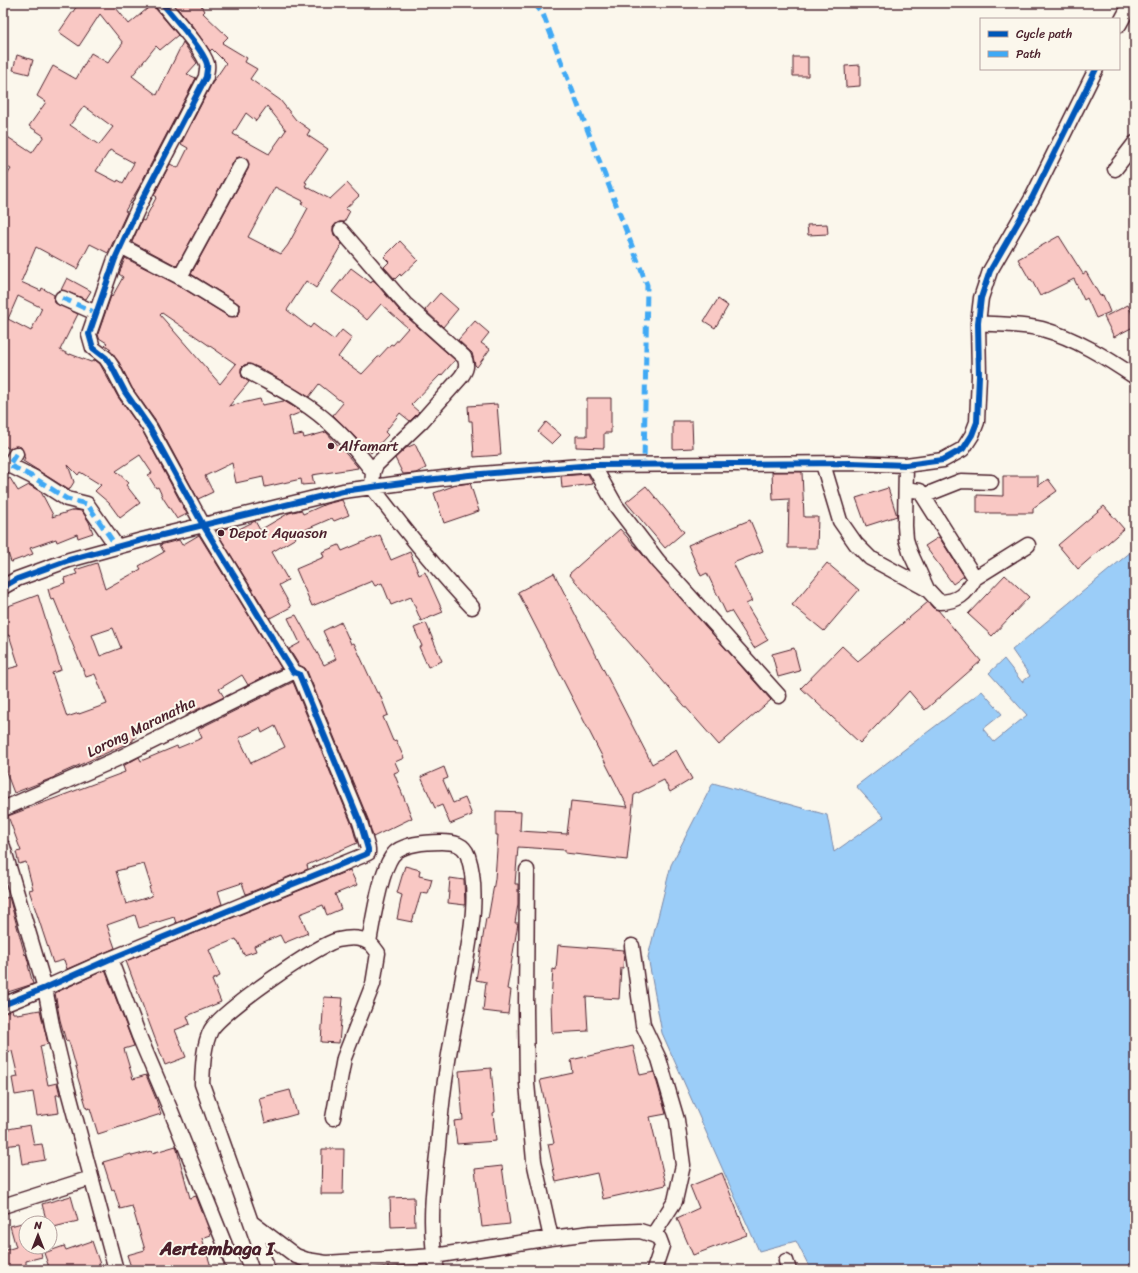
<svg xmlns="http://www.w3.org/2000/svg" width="1138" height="1273" font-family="Sriracha,sans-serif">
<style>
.water{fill:#9bcdf8;stroke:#7b87a6}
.building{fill:#f9c8c4;stroke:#4a1f2b;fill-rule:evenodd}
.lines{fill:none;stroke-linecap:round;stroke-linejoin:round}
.minor-casing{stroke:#4a1f2b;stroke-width:17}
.minor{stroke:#fbf7ec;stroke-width:14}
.quiet{stroke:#3fa9f5;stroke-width:5;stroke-dasharray:10 5;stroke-linecap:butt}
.cycleway-casing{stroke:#fbf7ec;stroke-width:8}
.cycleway{stroke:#0057b8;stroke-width:6}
.poi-dot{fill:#4a1f2b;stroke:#fbf7ec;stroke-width:1.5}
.labels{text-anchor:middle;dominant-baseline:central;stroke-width:4;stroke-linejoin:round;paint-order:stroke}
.poi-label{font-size:15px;fill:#4a1f2b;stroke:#fbf7ec;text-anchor:start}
.street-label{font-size:15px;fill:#4a1f2b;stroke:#fbf7ec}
.district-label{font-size:19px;font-weight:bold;fill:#4a1f2b;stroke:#fbf7ec}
</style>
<rect width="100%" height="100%" fill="#fbf7ec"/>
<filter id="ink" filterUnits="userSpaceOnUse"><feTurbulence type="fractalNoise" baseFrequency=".025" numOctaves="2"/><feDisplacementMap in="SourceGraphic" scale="8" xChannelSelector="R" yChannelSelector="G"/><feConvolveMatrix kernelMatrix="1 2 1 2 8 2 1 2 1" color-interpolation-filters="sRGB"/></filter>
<g filter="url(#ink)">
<path class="water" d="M1132 551 1135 554V1270H811L796 1241 759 1251 662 1033 648 957 671 865 713 783 827 815 834 852 884 817 856 786 982 691 1002 714 983 729 994 742 1027 715 989 673 1004 659 1022 682 1030 676 1012 650Z"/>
<path class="building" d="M79 3H112L129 24 154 3 155 8 178 35 160 50 156 46 132 76 157 95 183 42 197 63 187 74 196 78 139 187 125 211 127 212 108 253 90 244 77 269 36 247 21 282 41 291 42 288 54 295V299L55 303 78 314 60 350 70 355V354L91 362 95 360 100 364 118 397 143 432 187 514 177 519 163 498 158 487 156 488 148 475 152 473 140 455 116 471 129 483 126 485 140 503 120 518 109 503 95 491 101 485 80 472 78 475 68 465 74 482 69 490 23 461 25 458 24 457V454L21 447 16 446 10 449 3 445V181L11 169 3 164V134L32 153 44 136 29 126 46 102 37 96 53 66 76 79 91 53 108 63 123 43 100 14 79 46 59 32ZM84 106 113 127 99 145 70 125ZM110 150 134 163 123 183 118 180 117 182 96 171ZM18 296 42 308 31 331 8 319Z
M173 3H199L205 11 203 13 228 37 222 43 247 58 245 62 257 69 250 79 280 100 296 120 310 130 307 135 328 149 305 182 307 183 305 186 330 199 347 183 359 196 345 209 350 211 344 222H339L333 227V231L334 235 342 244 316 288 306 281 287 310 310 328 313 324 334 340 342 330 352 338 338 357 362 374 378 357H379L391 344 393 345 408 328 381 304 367 320 357 311 332 292 351 268 371 283 373 280 399 310 455 360 441 376 440 375 411 405 419 412 410 421 400 413 385 432 388 435 371 453 333 415 343 403 319 384 309 397 260 368 249 364 244 365 241 368V372L242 377 249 382 229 406 260 399 262 405 284 401 302 412 289 417 293 436 303 434 304 438 326 432 357 466 358 468 312 475 314 484 302 485 301 479 265 487 263 477 236 483 232 463 205 476 213 492 198 499 157 423 132 388 119 362 109 350 111 349 105 345 107 343 99 338 98 334 111 296 112 297 123 277 119 274 125 258 176 284 228 316 236 317 239 314 240 310V305L236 302 191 274 248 169 249 164 245 158 240 157 236 158 234 161 177 266 132 242 142 220 144 221 156 198 157 197 154 195 170 164 178 168 188 148 181 144 211 85 226 63 212 49 210 51 191 24 192 22 190 24ZM267 106 286 130 269 154 233 134 246 113 256 121ZM275 187 303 201 301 204 308 208 288 245 281 254 248 237ZM162 313 236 364 220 384 160 315Z
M17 55 33 60 29 74 13 70Z
M793 57H808V76H793Z
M860 65V86L846 87 845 66Z
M827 224 828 234 808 235 807 225Z
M1059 236 1083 274 1086 272 1100 296 1103 295 1110 312 1096 318 1087 298 1084 300 1074 279 1040 296 1031 279 1030 280 1018 259Z
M400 241 418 260 401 276 400 274 395 279 384 267 389 262 384 257Z
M67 278 91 291 86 299 61 290Z
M440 293 458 309 443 327 425 310Z
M718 299 728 306 715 328 704 321Z
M1128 305 1135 320V326L1114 337 1104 317Z
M475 321 489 333 481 343 490 349 477 367 475 365 472 353 458 340Z
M587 398H611V433H604V448L576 447V436H587Z
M497 404 501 455 474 457 472 421H469L468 406Z
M673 421H692L693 448 673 449Z
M546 422 561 435 552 444 538 432Z
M415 444 426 468 416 473 403 474 395 458 406 448Z
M772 472H802L804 517H818L817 548H788L789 499 773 500Z
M588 474 593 484 562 488 561 476Z
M1003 476H1038V486L1048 479 1057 491 1033 508V513H977V495L1003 496Z
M10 478 18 491 29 485 41 492 53 515 52 517 74 510 82 511 89 522 93 533 78 538 77 534 57 542 56 539 30 548 33 554 11 562 3 539V482Z
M470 483 479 511 444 523 434 493 456 485Z
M646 486 684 532 665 548 626 502Z
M888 488 897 516 866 526 856 498Z
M342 500 349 515 334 521 332 518 309 528 294 535 296 538 272 552 288 580 279 585 291 607 270 618 216 531 237 526 239 529 255 521 260 530 289 513 301 510 303 514 326 504Z
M1104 506 1124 529 1078 569 1058 545Z
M750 520 763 551 733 563 752 601 746 604 768 640 754 648 731 611 726 613 707 573 701 576 688 545Z
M620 529 771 700 719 745 569 574Z
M199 535 281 668 248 685 242 675 219 689 224 697 190 713 187 714 184 709 167 716 134 733 136 738 133 739V741L55 776V777L14 793 3 764V699L5 698 3 689V670L19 666 9 635 3 637V608L38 595 61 670 52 673 67 717 79 713V714L107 704 95 674 86 677 54 599 51 600 48 589 65 583 64 578 77 574 75 570 97 563 105 589 141 569 139 566 164 552 160 545 179 540 182 545ZM113 628 121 648 100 656 92 635Z
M380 535 391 560 410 552 419 575 425 572 443 612 421 621 411 597 391 605 382 583 375 586 372 581 312 606 296 569 324 557 322 552 339 545 342 551Z
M939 537 964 576 953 584 925 546Z
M827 563 859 590 824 631 792 605Z
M554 573 652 764 676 750 692 779 670 792 664 780 634 795 627 860 565 853V850L518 847 515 884H518V904L515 923H518L507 989 511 990 508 1014 483 1011 486 982 476 980 486 918 488 919 495 879 498 835H496V811L521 812 520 831 567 834 571 801 628 807 518 592Z
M1005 575 1029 597 992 636 968 614Z
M928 602 933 608 938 610 981 661 925 710 909 691 860 743 801 688 842 646 858 661Z
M296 615 324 665 336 659 323 631 341 622 351 644 354 643 377 693 379 692 388 715 383 717 393 741 396 740 404 758 395 762 399 771 394 773 412 818 373 837 368 819 307 671 305 668 299 665 289 649 300 643 288 618Z
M426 623 442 661 428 667 419 647 422 646 414 628Z
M794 648 800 671 778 677 772 654Z
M293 682 352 825 357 843 307 865 308 869 246 894 242 883 218 891 222 904 176 923 174 917 139 928 135 915 107 925 115 948 67 969 64 960 53 963 29 890 33 889 26 862 19 864 16 852 21 851 8 816 125 772 123 766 139 757 141 761 177 746 178 748 202 738 198 729ZM275 726 285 747 251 763 239 738 260 728 262 733ZM144 864 151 886 149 887 152 896 126 904 116 871Z
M444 767 448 778 443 780 453 803 465 798 472 815 450 824 442 805 435 808 421 777Z
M405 866 420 870 419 876 432 879 428 894 421 893 412 922 397 919 402 895 397 893Z
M350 870 357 885 335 894 341 909 327 915 323 905 300 914 308 933 284 943 280 935 254 946 256 951 244 955 238 941H237L236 939 209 950 220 976 212 980 221 1002 187 1016 190 1024 175 1030 186 1057 165 1065 126 961Z
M450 878 464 880 465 905 448 903Z
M9 897 25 955 26 954 29 965H28L33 984 8 992 9 994 3 996V899Z
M558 945 624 950 623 968H621L619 999 586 997 588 1031 552 1033 551 1002 553 969 556 970Z
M105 970 134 1046 124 1049 133 1079 146 1075 156 1099 161 1114 98 1134 90 1108 87 1109 77 1075 78 1074 70 1045 68 1040 66 1041 60 1020 55 993Z
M324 997 343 998 339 1043 321 1042Z
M12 1010 13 1013H17V1014L40 1010 48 1044 40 1046 48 1085 57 1083 60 1095H56L59 1113 37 1116 33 1092 15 1095 12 1078 18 1077 12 1051 3 1053V1039L5 1038 3 1013Z
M633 1046 640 1075 654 1072 666 1114 650 1117 666 1185 603 1199 597 1173 556 1182 548 1144 554 1143 540 1080 573 1073 571 1060Z
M491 1068 495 1112 493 1113 496 1141 457 1144 454 1121 463 1120 459 1071Z
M290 1090 297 1114 265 1123 259 1098Z
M30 1125 34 1145 42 1144 45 1160 22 1164 19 1144 5 1146 3 1130Z
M176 1146 190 1198 196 1196 211 1235 202 1238 212 1270H132L127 1255 145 1250 132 1206 120 1209 114 1189 112 1190 103 1162 131 1154 132 1156 151 1151 152 1153Z
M322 1149H344L343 1194H321Z
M502 1166 510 1224 482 1227 475 1169Z
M722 1173 747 1235 693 1255 677 1218 699 1208 690 1186Z
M71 1196 78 1221 50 1228V1223H47L42 1204Z
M414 1197 415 1226 391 1227 390 1198Z
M26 1222V1247H40L42 1257 26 1261V1270H3V1251L16 1247 10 1226Z
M92 1241 102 1270H50L44 1253 64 1246 66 1250Z"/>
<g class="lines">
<defs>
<path id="minor" d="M1119 25 1131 3
M1115 169 1135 143
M341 230 405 304 464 357C468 365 466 370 461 377L421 422 376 465 373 472 372 487C404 529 436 569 472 607
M121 246 180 277 232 309
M180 277 241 165
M62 298 96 313
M978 323C999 325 1022 324 1042 329 1075 338 1107 358 1135 377
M249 372C266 382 284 390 300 401 329 419 353 445 373 472
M16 454 9 465 33 477 67 499 87 504 117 547
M823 464 840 521 856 544 870 558 927 589
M593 465 616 506 658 561 779 696
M906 465 905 526 906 539 910 552 927 589 939 602C958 602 966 594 975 578
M906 489 920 491 975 578 1028 545
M923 496 961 481 991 482
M3 587 17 579 69 560 142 540 343 491 410 482 469 475 593 465 851 463 906 465 943 460 963 449 972 435 977 422 979 376 978 323 981 298 990 271 1032 198 1096 69
M3 809 119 758 293 672
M3 847 45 988 52 1025 66 1083 116 1270
M527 870 526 1009 527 1083 534 1161 551 1238
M369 942C373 921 381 862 397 851 409 843 428 842 441 842 454 842 464 844 468 856 481 896 468 948 461 988 456 1017 450 1045 446 1074 442 1098 440 1123 438 1147 433 1187 428 1230 437 1270
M632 946 643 1025 659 1059 677 1120 683 1165 675 1201 653 1235
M110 959 139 1036 171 1111 235 1270
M3 1005 45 988 110 959 364 855 368 853V849L360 822 299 674 293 672 203 525 150 428 125 392 112 367 106 358 93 348 89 334 115 259 141 202 206 77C206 73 208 68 207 64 203 49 173 17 162 3
M3 1206 91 1178
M251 1222 296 1256 307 1260 326 1263 434 1256 551 1238 591 1233 640 1231 653 1235 659 1238 662 1246 654 1270
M786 1261 789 1270
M268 1270 202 1084C203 1066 203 1046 211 1030 222 1011 317 945 338 940 347 938 360 937 368 942 372 944 376 950 378 953L373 984 344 1058 333 1118"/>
</defs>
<use href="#minor" class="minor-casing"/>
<use href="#minor" class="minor"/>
<path class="quiet" d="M534 3 543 14 647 285 644 465
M62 298 96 313
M16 454 9 465 33 477 67 499 87 504 117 547"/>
<defs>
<path id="cycleway" d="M3 587 17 579 69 560 142 540 343 491 410 482 469 475 593 465 851 463 906 465 943 460 963 449 972 435 977 422 979 376 978 323 981 298 990 271 1032 198 1096 69
M3 1005 45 988 110 959 364 855 368 853V849L360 822 299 674 293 672 203 525 150 428 125 392 112 367 106 358 93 348 89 334 115 259 141 202 206 77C206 73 208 68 207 64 203 49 173 17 162 3"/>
</defs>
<use href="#cycleway" class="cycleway-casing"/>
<use href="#cycleway" class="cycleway"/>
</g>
</g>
<g class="poi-dot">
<circle cx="331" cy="446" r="4"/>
<circle cx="221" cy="533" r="4"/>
</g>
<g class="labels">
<g class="poi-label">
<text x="339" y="446">Alfamart</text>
<text x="229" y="533">Depot Aquason</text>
</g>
<g class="street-label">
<text transform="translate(141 727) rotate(-26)">Lorong Maranatha</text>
</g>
<g class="district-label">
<text x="217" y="1248">Aertembaga I</text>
</g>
</g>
<rect width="1138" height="1273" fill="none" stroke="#fbf7ec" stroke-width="16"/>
<rect x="8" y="8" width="1122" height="1257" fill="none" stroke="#4a1f2b" stroke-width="1.5" filter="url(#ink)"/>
<rect x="980" y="18" width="140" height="52" fill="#fbf7ec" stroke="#b4a19f"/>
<rect x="988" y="31" width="20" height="6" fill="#0057b8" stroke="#b4a19f"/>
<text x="1016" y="38" font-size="12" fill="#4a1f2b">Cycle path</text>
<rect x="988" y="51" width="20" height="6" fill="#3fa9f5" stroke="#b4a19f"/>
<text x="1016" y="58" font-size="12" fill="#4a1f2b">Path</text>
<g transform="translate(38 1235)"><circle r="19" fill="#fbf7ec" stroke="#b4a19f"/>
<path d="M0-3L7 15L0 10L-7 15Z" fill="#4a1f2b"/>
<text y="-6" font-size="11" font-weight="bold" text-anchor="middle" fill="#4a1f2b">N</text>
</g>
</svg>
